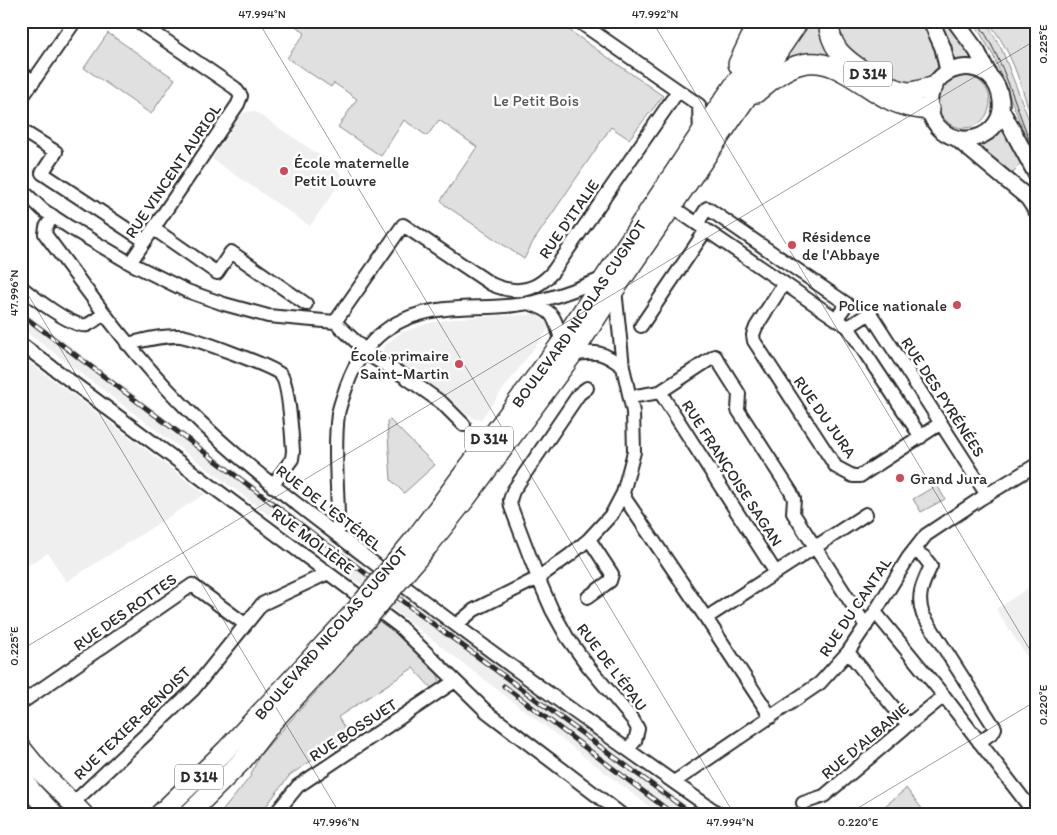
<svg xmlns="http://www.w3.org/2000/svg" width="1057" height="835" font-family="Itim,sans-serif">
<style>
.built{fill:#efefef}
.green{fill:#e0e0e0;stroke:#868686}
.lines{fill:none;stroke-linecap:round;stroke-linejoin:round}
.minor-casing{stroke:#2b2b2b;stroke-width:16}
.tertiary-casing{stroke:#2b2b2b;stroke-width:19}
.primary-casing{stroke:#2b2b2b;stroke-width:22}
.minor{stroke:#fff;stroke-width:12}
.tertiary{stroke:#fff;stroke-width:15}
.primary{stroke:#fff;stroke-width:19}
.tram{stroke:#2b2b2b;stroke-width:1}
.rail-casing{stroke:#2b2b2b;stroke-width:5}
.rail{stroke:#fff;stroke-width:3;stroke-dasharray:9;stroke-linecap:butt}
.primary-bridge-casing{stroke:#2b2b2b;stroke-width:22;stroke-linecap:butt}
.primary-bridge{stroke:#fff;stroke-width:19}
.ticks{fill:none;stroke:#2b2b2b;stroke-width:1;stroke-opacity:0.45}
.poi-dot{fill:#d1495b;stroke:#fff;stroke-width:2}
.labels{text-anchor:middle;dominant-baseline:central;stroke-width:5;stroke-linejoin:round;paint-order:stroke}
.shield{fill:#fff;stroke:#6b6b6b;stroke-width:1}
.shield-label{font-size:15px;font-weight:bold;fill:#2b2b2b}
.park-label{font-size:16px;fill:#585858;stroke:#fff}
.poi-label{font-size:16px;fill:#2b2b2b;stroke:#fff;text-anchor:start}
.street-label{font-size:16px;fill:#2b2b2b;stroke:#fff}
.neatline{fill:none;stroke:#2b2b2b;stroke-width:2}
.ticks-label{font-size:12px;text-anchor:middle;fill:#2b2b2b}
</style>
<rect width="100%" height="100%" fill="#fff"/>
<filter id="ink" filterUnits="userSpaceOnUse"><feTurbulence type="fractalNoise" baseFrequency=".02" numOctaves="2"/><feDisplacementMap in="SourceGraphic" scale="10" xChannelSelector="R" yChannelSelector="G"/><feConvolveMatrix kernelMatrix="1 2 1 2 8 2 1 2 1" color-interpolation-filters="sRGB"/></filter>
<g filter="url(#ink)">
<path class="built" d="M254 111 334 165 342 176V180L310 226 212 159 242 114 246 112Z
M21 309 374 575 364 587 21 328Z
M536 314 548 323 550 327 481 419H475L453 405 436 389 412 373 382 356V351L385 345 402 332 430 323 459 318Z
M21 356 205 494 66 582 48 553 21 569Z
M1036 583V671L996 609Z
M400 594 700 814H659L390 607Z"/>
<path class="green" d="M289 21H556L663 96 629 139 611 127 533 242 524 259 445 205 441 200 477 147 439 120 427 136 404 120 381 156 338 127 357 99 334 83 331 87 287 58 305 33Z
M805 21H824L831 46 923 94V102L835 62 772 75Z
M831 21H925C933 40 949 68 926 83 922 86 916 87 911 88L845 53Z
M936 21H967L973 30 970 35 981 66 954 63Z
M973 21H986L1002 50 1036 138V152L1033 154 993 55Z
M987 21H1036V132C1023 94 1014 51 987 21Z
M108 33 175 79 151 114 84 68Z
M938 102a26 26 0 1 1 52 0a26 26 0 1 1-52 0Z
M1002 124 1023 162 1011 174 975 144Z
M390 420 435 465 404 493 391 480 387 421Z
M937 485 945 499 921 512 913 499Z
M379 621 394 632 438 675 440 682V686L433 690 413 668 338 717 353 743 339 753 332 747 290 775 260 814H220L250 777 259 756Z
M906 788 926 814H875L906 789Z"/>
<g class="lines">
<defs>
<path id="minor" d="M578 21 699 105 700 134
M21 73 34 81
M21 99 75 21
M21 130 56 152 42 173 145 241
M21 189 43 210 69 227 130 263 187 291 224 304 268 316 335 322 372 357 404 376 442 403 464 425
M671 206 848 327 921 437
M53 216 46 227 45 234C89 293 131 353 183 405 239 462 303 509 366 557 481 646 600 731 719 814
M697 224 707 208 847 304 836 319
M154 229 217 273 231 252 306 304
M130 263 238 104 241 96 235 88 137 21
M784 283 756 327 753 335 754 341 836 467 853 476H860L941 423
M21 287C32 296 74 329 87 325 92 323 99 317 104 314
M528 303C556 312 553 315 562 342
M335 322 403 225 491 284C515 295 537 292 554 270L678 91
M641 326 706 230
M848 327 870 313 987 495
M21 344 399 626 487 712 621 814
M127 344C145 340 163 335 181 336 193 338 275 367 281 375 289 384 292 436 293 451L292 459 272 486
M572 355C596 350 604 352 623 367
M587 388 579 394 513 491 510 500 511 507 538 578 552 610 567 637 588 666 633 720 638 729 635 741 628 749
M660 392 776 573
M630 397 660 392 715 356 739 394 738 410 791 492 794 499 793 513 866 626
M623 493 626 500 706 618
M338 535C339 495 333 454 338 414 340 404 344 394 347 385 364 338 396 314 446 309 473 306 501 309 529 303 555 298 580 288 604 278
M914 550 924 557 931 566C923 583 916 596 923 615L995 728 993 732 979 742
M588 597 610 581 612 574 589 539
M875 612 944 696 1035 814
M456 625 474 610 538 578 570 555 589 539 612 514 623 493 634 452 633 412 623 367 615 289
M848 652 908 725
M21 703 192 585 245 624
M771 717 706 618 866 514
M674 782 820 683 848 652 875 612 908 558 926 535 980 499 1036 465
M73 803 193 690 262 604 328 573
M803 803 824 796 908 725 944 696
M275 814 298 786 455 681"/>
<path id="tertiary" d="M931 21 943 48 948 71
M955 21 977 51 990 77
M1001 109 1036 174
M930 110C923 63 990 51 1000 95 1011 140 947 158 930 113
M956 138 1028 198 1036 210"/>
<g id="primary">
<path d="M828 21C829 31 832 42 838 50 849 64 893 92 910 92 918 91 926 88 933 87"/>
<path d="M738 64 752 35 754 21"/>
<path d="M756 93C769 82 784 68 802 64 836 56 864 89 892 101 905 107 917 109 930 110"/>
<path id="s1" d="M417 536 562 342 700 134 779 21"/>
<path d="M428 546 467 497 572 355 615 289 799 21"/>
<path d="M21 748 38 769 83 814"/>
<path d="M21 776 32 792 53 814"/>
<path d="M160 814 226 750 356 610"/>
<path d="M189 814 242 761 273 721 366 620"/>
</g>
</defs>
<use href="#minor" class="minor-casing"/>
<use href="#tertiary" class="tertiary-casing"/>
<use href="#primary" class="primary-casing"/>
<use href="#minor" class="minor"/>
<use href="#tertiary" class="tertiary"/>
<use href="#primary" class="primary"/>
<path class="tram" d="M977 21C1004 58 1017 113 1036 156"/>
<defs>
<path id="rail" d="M21 314 425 618 692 814
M504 686 673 814"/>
</defs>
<use href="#rail" class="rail-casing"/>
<use href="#rail" class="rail"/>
<defs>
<path id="primary-bridge" d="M356 610 417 536
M366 620 428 546"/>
</defs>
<use href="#primary-bridge" class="primary-bridge-casing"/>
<use href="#primary-bridge" class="primary-bridge"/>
</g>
</g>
<path class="ticks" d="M258 21 734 814M652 21 1036 660M21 283 340 814M21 650 1036 40M848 814 1036 701"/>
<g class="poi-dot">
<circle cx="284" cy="171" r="5"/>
<circle cx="792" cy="245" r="5"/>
<circle cx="957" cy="305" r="5"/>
<circle cx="459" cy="364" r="5"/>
<circle cx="900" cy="478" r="5"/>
</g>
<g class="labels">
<g class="shield">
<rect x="844" y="61.5" width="48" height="25" rx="4"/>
<rect x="465" y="426.5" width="48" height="25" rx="4"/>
<rect x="175" y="764.5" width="48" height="25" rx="4"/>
</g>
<g class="shield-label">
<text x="868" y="74">D 314</text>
<text x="489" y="439">D 314</text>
<text x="199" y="777">D 314</text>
</g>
<g class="park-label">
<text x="536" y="100">Le Petit Bois</text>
</g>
<g class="poi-label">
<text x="294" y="162">École maternelle<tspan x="294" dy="18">Petit Louvre</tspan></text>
<text x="802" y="236">Résidence<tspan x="802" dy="18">de l'Abbaye</tspan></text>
<text x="947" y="305" text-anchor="end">Police nationale</text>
<text x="449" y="355" text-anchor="end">École primaire<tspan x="449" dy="18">Saint-Martin</tspan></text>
<text x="910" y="478">Grand Jura</text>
</g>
<g class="street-label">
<text transform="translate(173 171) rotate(-56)">RUE VINCENT AURIOL</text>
<text transform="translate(569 219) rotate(-55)">RUE D'ITALIE</text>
<text stroke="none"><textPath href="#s1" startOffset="275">BOULEVARD NICOLAS CUGNOT</textPath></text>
<text transform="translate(943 397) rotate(57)">RUE DES PYRÉNÉES</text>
<text transform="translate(825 417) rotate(55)">RUE DU JURA</text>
<text transform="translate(732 473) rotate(57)">RUE FRANÇOISE SAGAN</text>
<text transform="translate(329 508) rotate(38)">RUE DE L'ESTÉREL</text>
<text transform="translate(313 541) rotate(37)">RUE MOLIÈRE</text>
<text transform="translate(855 607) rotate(-56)">RUE DU CANTAL</text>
<text transform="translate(125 612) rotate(-35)">RUE DES ROTTES</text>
<text transform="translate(331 633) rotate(-49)">BOULEVARD NICOLAS CUGNOT</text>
<text transform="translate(612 667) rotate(53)">RUE DE L'ÉPAU</text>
<text transform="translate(132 723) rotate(-44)">RUE TEXIER-BENOIST</text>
<text transform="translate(353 730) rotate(-33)">RUE BOSSUET</text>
<text transform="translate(865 741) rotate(-40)">RUE D'ALBANIE</text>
</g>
</g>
<rect width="1057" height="835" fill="none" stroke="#fff" stroke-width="55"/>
<rect x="28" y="28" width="1002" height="780" class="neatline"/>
<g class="ticks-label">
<text x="262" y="18">47.994°N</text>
<text x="655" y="18">47.992°N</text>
<text transform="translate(1043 44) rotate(-90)" y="4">0.225°E</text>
<text transform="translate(14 293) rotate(-90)" y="4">47.996°N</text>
<text transform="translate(14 646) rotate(-90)" y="4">0.225°E</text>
<text transform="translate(1043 705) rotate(-90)" y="4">0.220°E</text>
<text x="336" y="826">47.996°N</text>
<text x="730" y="826">47.994°N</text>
<text x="858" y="826">0.220°E</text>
</g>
</svg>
